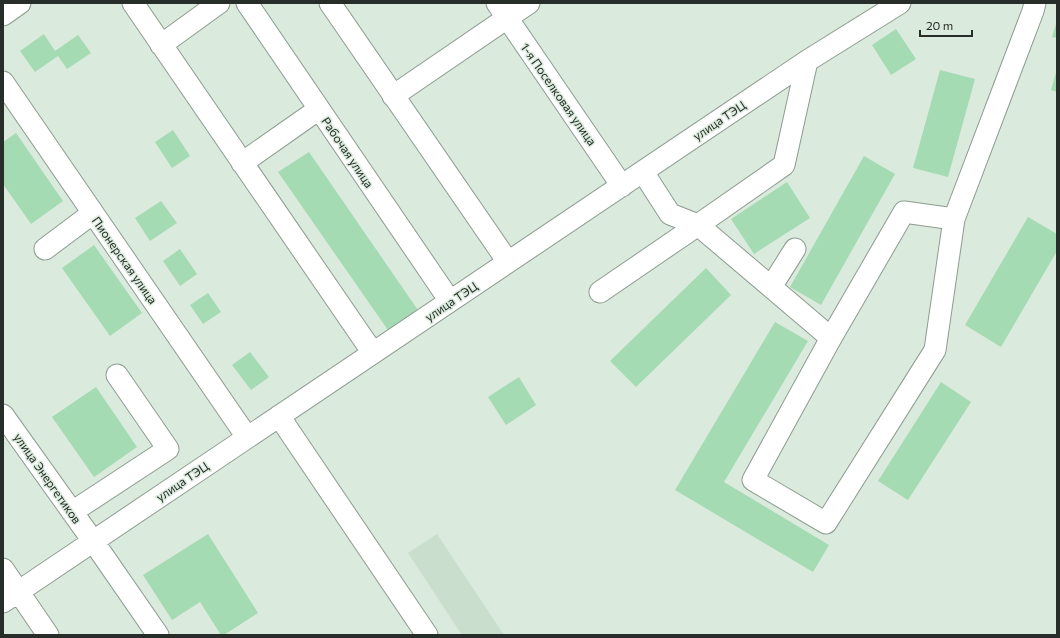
<svg xmlns="http://www.w3.org/2000/svg" width="1060" height="638" font-family="Commissioner,sans-serif">
<style>
.built{fill:#c9decd}
.building{fill:#a5dbb2}
.lines{fill:none;stroke-linecap:round;stroke-linejoin:round}
.minor-casing{stroke:#8d9c90;stroke-width:23}
.minor{stroke:#fff;stroke-width:21}
.labels{text-anchor:middle;dominant-baseline:central;stroke-width:3;stroke-linejoin:round;paint-order:stroke}
.street-label{font-size:12px;fill:#272d28;stroke:#daeadd}
</style>
<rect width="100%" height="100%" fill="#daeadd"/>
<path class="built" d="M437 534 504 635H462L408 553Z"/>
<path class="building" d="M1057 21V38L1052 37Z
M896 29 916 59 891 75 872 45Z
M44 34 55 51 78 35 91 53 67 69 58 56 35 72 20 51Z
M1057 69V92L1051 90Z
M940 70 975 79 948 177 913 168Z
M173 130 190 156 172 168 155 142Z
M16 133 63 201 31 224 3 184V142Z
M309 152 420 313 390 333 278 172Z
M864 156 895 174 821 305 790 287Z
M787 182 810 218 754 254 731 219Z
M161 201 177 223 150 241 135 218Z
M1028 217 1057 234V251L1001 347 965 325Z
M94 245 142 313 110 336 62 268Z
M180 249 197 274 180 286 163 261Z
M706 268 731 295 636 387 610 361Z
M208 293 221 312 203 324 190 305Z
M775 322 808 341 724 482 829 545 813 572 675 490Z
M250 352 269 377 251 390 232 365Z
M519 377 536 405 506 425 488 397Z
M941 382 971 402 908 500 878 481Z
M96 387 137 447 94 477 52 417Z
M208 534 258 613 224 635H221L200 602 172 620 143 575Z"/>
<g class="lines">
<defs>
<path id="minor" d="M133 3 373 353
M247 3 450 301
M330 3 508 262
M497 3 622 186
M3 15 20 3
M161 45 219 3
M3 82 247 437
M393 96 529 3
M242 163 319 109
M643 172 670 214 698 225 771 287
M954 219 904 212 831 338 753 480 826 523 935 350 954 219 1033 11 1035 3
M45 249 93 213
M795 249 771 287 831 338
M600 292 698 225 784 165 807 61
M3 415 93 541 158 635
M279 416 427 635
M72 512 168 449 117 375
M3 569 48 635
M3 602 807 61 900 3"/>
</defs>
<use href="#minor" class="minor-casing"/>
<use href="#minor" class="minor"/>
</g>
<g class="labels">
<g class="street-label">
<text transform="translate(559 94) rotate(55)">1-я Поселковая улица</text>
<text transform="translate(719 120) rotate(-34)">улица ТЭЦ</text>
<text transform="translate(348 152) rotate(56)">Рабочая улица</text>
<text transform="translate(125 260) rotate(55)">Пионерская улица</text>
<text transform="translate(451 301) rotate(-34)">улица ТЭЦ</text>
<text transform="translate(48 478) rotate(55)">улица Энергетиков</text>
<text transform="translate(182 481) rotate(-34)">улица ТЭЦ</text>
</g>
</g>
<rect width="1060" height="638" fill="none" stroke="#272d28" stroke-width="8"/>
<path d="M920 30v6h52v-6" fill="none" stroke="#272d28" stroke-width="2"/>
<text x="926" y="30" font-size="12" fill="#272d28" stroke="#daeadd" stroke-width="3" paint-order="stroke">20 m</text>
</svg>
